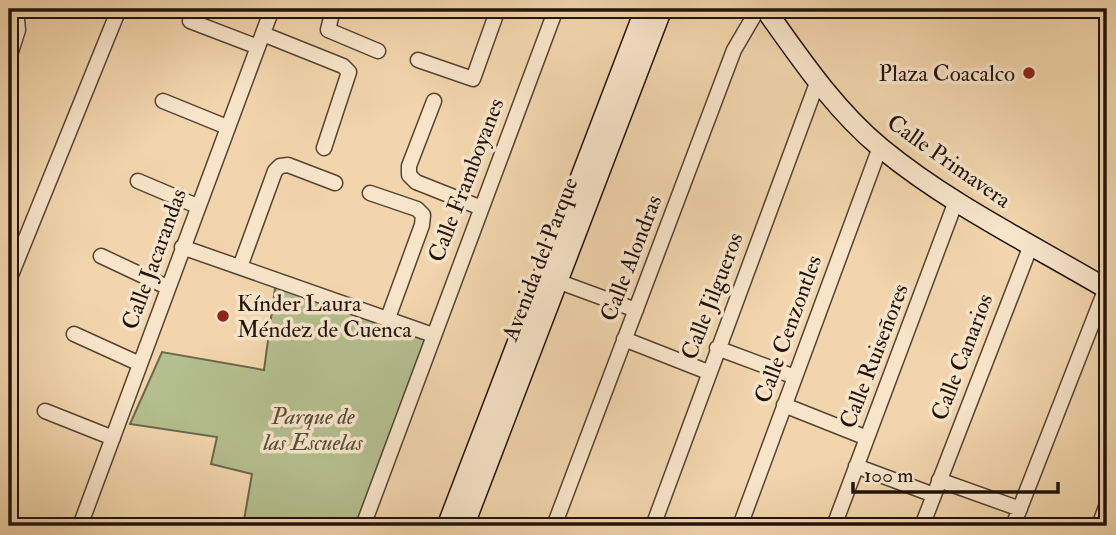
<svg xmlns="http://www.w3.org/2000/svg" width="1116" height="535" font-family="'IM FELL Double Pica',serif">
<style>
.green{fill:#b4be8e;stroke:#6b684c;stroke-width:2}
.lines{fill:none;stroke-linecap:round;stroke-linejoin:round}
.street-casing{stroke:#564433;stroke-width:17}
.secondary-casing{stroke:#22130b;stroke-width:22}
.street{stroke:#f7e4c9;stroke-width:14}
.secondary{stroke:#f7e4c9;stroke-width:19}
.poi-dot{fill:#8f2418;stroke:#f7e4c9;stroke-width:2.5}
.labels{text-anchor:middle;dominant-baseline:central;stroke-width:7;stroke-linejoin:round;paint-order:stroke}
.poi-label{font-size:23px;fill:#22130b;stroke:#f7e4c9;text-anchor:end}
.street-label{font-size:23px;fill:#22130b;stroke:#f7e4c9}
.park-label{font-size:23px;font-style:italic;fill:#554f39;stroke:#f7e4c9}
</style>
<rect width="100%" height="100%" fill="#f2d5ac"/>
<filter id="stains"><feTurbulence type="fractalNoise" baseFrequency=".00286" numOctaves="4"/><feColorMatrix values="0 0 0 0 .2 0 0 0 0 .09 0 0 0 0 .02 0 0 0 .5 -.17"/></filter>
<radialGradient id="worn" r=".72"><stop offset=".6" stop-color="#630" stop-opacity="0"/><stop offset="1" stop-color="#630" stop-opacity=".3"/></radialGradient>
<path class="green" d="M276 281 433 335 356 523 243 526 252 474 211 464 217 437 130 424 162 352 264 370Z"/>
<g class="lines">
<defs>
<path id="street" d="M333 9 328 30 378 51
M190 21 258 47
M263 34 343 66 349 72 324 148
M9 58 18 30 16 9
M418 60 473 79 498 9
M163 101 227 127
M434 101 409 166V175L416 182 479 207
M138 181 197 206
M370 193 417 209 423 215 422 225 388 318
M182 247 433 335
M101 256 167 287
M240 267 275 171 280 166 288 165 335 183
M9 280 119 9
M557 281 636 310
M74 334 140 364
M624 339 708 372
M717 348 795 377
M784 405 867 438
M45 411 113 438
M856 466 934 495
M939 480 1020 509
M80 526 272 9
M363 526 556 9
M554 526 734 50 758 9
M653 526 817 83
M740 526 880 147
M834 526 956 201
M922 526 1031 245
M1013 526 1106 288
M1099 526 1107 504"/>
<path id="secondary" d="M765 9C800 58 834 109 881 148 949 204 1031 244 1107 289
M447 526 645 9
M464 526 662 9"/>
</defs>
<use href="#street" class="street-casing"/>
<use href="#secondary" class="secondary-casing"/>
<use href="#street" class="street"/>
<use href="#secondary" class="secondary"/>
</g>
<g class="poi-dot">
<circle cx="1029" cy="73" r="7"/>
<circle cx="223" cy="316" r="7"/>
</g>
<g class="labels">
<g class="poi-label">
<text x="1015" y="73">Plaza Coacalco</text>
<text x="237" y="303" text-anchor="start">Kínder Laura<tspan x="237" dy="26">Méndez de Cuenca</tspan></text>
</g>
<g class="street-label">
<text transform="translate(949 161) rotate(35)">Calle Primavera</text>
<text transform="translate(466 180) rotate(-69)">Calle Framboyanes</text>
<text transform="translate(631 258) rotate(-69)">Calle Alondras</text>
<text transform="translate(154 259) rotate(-70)">Calle Jacarandas</text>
<text transform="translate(540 259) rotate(-69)">Avenida del Parque</text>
<text transform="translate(712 296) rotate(-69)">Calle Jilgueros</text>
<text transform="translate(788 329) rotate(-70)">Calle Cenzontles</text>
<text transform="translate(874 356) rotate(-69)">Calle Ruiseñores</text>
<text transform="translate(962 357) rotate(-69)">Calle Canarios</text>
</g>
<g class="park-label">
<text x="313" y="416">Parque de<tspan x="313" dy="26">las Escuelas</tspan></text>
</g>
</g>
<rect width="1116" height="535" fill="none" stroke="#f2d5ac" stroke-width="35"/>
<rect x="10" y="10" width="1095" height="514" fill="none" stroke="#22130b" stroke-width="3.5"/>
<rect x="18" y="18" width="1081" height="500" fill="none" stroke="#22130b" stroke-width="2"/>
<path d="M853 482v10h205v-10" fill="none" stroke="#22130b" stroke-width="3.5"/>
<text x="864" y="482" font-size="21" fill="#22130b" stroke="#f7e4c9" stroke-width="5" paint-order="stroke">100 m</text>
<rect width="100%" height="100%" filter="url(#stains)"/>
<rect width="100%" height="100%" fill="url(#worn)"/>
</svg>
